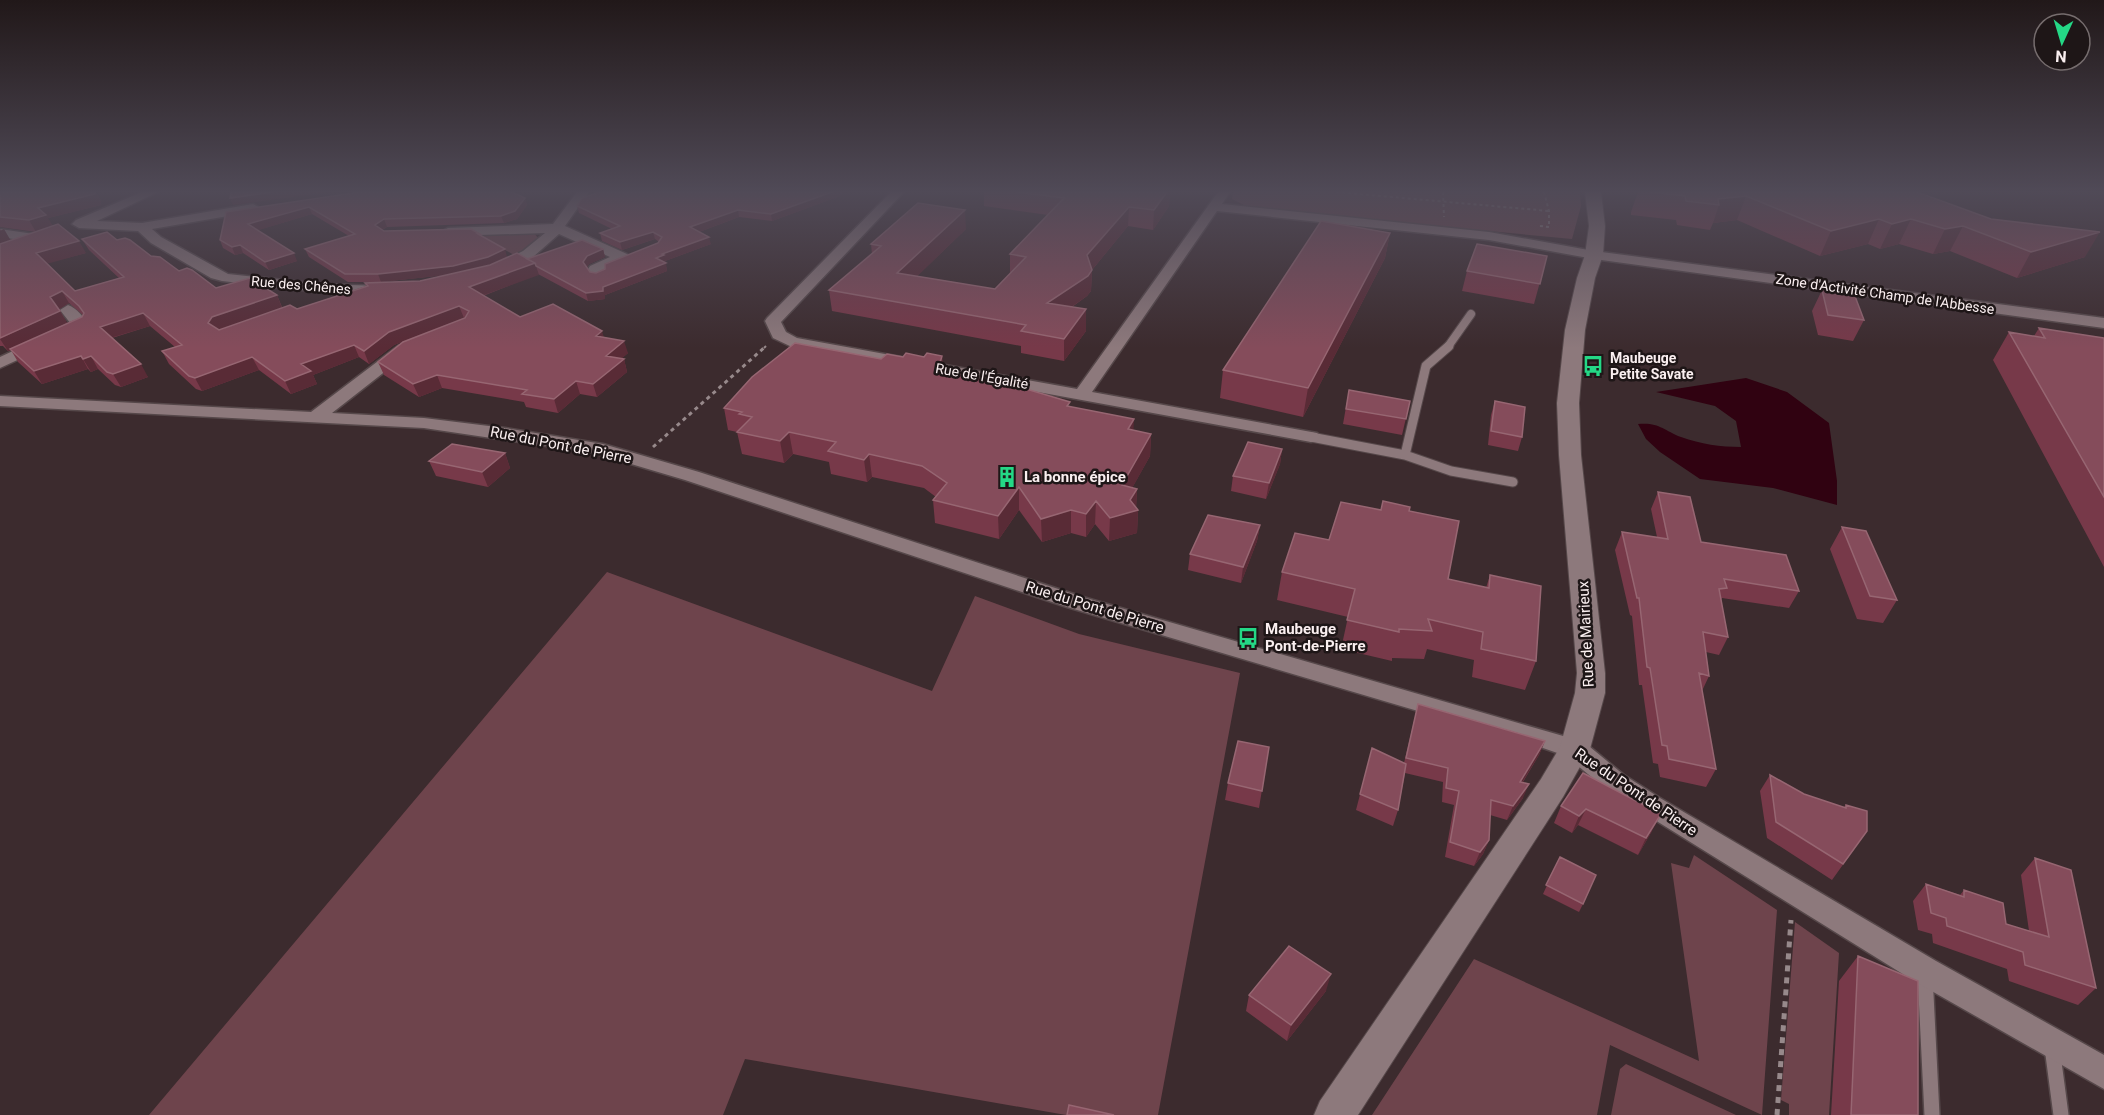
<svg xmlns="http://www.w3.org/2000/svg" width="2104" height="1115" font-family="Roboto,sans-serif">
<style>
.green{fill:#6e444c}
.water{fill:#300211}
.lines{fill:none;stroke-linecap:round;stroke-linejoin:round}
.service-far2-casing{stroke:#56484a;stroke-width:10}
.service-far1-casing{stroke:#56484a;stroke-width:11}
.service-casing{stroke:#56484a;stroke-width:18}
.minor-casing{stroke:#56484a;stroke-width:3}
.tertiary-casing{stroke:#56484a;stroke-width:2}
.path-far2{stroke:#97898b;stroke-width:2;stroke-dasharray:3 3;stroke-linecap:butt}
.path-far1{stroke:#97898b;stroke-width:3;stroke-dasharray:4 4;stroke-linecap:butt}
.path{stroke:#97898b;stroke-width:5;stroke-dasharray:6 6;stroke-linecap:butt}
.service-far2{stroke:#8d797c;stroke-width:8}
.service-far1{stroke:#8d797c;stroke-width:9}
.service{stroke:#8d797c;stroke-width:15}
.minor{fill:#8d797c;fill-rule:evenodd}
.tertiary{fill:#8d797c;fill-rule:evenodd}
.wall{fill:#773949;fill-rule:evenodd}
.shaded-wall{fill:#592b36}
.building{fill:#854c5b;stroke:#976672;stroke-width:1.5}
.labels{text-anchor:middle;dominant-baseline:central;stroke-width:5;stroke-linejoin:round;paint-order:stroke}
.far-street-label{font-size:14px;fill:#faeff0;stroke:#1e1617}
.far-poi-label{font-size:14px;font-weight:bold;fill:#faeff0;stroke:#1e1617;text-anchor:start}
.street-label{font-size:15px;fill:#faeff0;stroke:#1e1617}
.poi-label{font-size:15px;font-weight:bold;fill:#faeff0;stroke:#1e1617;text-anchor:start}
</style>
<rect width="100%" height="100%" fill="#3c2b2e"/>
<path class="green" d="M1233 192H1580L1581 206 1572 239 1250 208 1232 199Z
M475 233H534L538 238 530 246 514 255Z
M607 572 932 691 975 596 1079 634 1240 673 1158 1115H1066L745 1059 723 1115H149Z
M1694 855 1777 910 1762 1115 1610 1045 1597 1115H1372L1474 959 1699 1061 1671 863 1689 868Z
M1795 922 1839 953 1829 1115H1789V1104L1781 1100Z
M1626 1064 1736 1115H1611L1620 1069Z"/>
<path class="water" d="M1746 378 1787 392 1829 423 1837 481V505L1773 488 1700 479 1660 452 1646 439 1638 424C1659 422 1663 430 1681 437 1701 444 1720 447 1741 447L1736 421 1715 406 1656 392Z"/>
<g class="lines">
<defs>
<path id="service-far2" d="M1447 348 1471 314"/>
<path id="service-far1" d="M1311 437 1405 455 1451 471 1513 482
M1405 455 1426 366 1449 346"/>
<path id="service" d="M1925 974 1932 1115
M2052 1047 2061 1115"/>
<path id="minor" d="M142 192H158L97 221 142 223 253 204 260 208 258 211 152 229 161 237 228 274 320 284 381 286 388 290 381 294 320 292 222 281 211 278 151 243 138 231 79 228 72 224 76 220Z
M577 192H589L565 226 627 254 629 257 603 271 606 275 604 278H594L587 271 590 266 610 257 559 234 533 257 500 272 495 271 493 268 495 265 523 251 545 233 448 236 441 232 448 228 553 224Z
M891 192H904L781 322 786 332 797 338 1077 389 1218 192H1230L1222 204 1489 232 1594 251 2104 318V328L1594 259 1489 240 1217 211 1092 392 1317 433 1320 437 1317 441 1311 442 792 347 773 338 765 321 767 318Z
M0 229 34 234 41 238 34 242 0 237Z
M68 305C77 308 84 318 89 325L87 328 0 368V357L71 324 60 310Z
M404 344 412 349 410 352 332 413 424 418 505 428 603 444 699 472 1083 597 1584 742 1624 775 1660 798 1936 961 2104 1055V1089L1914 981 1642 812 1606 789 1566 756 1543 748 1067 607 685 480 594 453 424 428 0 406V396L311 412 398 346Z"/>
<path id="tertiary" d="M1585 192H1601L1605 226 1603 255 1595 278 1585 330 1579 403 1581 455 1605 673V693L1590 749 1563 797 1358 1115H1314L1320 1101 1541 779 1560 747 1575 693 1577 673 1559 455 1557 403 1565 330 1577 278 1585 255 1589 226Z"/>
</defs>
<use href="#service-far2" class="service-far2-casing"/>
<use href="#service-far1" class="service-far1-casing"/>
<use href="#service" class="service-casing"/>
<use href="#minor" class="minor-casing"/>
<use href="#tertiary" class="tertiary-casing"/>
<path class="path-far2" d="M1336 192 1549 211
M1443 192 1444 217
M1540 226 1549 227V211L1544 192
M764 348 766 346"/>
<path class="path-far1" d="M653 447 766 346"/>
<path class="path" d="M1777 1115 1791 920"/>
<use href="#service-far2" class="service-far2"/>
<use href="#service-far1" class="service-far1"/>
<use href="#service" class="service"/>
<use href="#minor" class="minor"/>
<use href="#tertiary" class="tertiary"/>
</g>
<path class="wall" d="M0 192H96L101 201V205L48 218 36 232 0 227Z
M360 192 525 198 527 205 517 219 504 223 387 227 382 230 384 231 481 236 507 257 491 265 527 259 603 249 605 257 589 264 587 267 590 272 596 273 659 242 655 239 622 250 602 241 600 233 612 229 579 213 577 206 840 196 772 221 739 217 699 232 711 244 665 261 667 271 605 295V299L588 301 538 274 483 296 520 317 604 337 628 353 622 358 624 359 627 372 597 397 580 394 558 413 526 407 524 402 442 388 419 397 384 375 378 362 464 318 394 345 369 364 359 357 313 375 317 384 291 394 259 370 202 391 196 389 169 364 162 351 175 347 150 326 112 338 148 377 121 387 115 385 98 369 91 372 88 369 42 384 18 362 11 350 8 351 3 346H0V229L11 241 86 253 47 263 75 291 119 278 89 250 82 239 117 240 216 288 277 295 282 307 297 309 366 286 365 283 420 281 445 275 381 282H348L309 257 305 249 349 236 312 214 258 230 297 261 269 270 243 253 235 255 223 248 220 240 226 212ZM69 303 83 315 82 317 67 323 59 309Z
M984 192H1170L1169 206 1153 230 1128 226 1092 270 1091 291 1087 296 1072 307 1086 309V331L1064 361 1021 353V346L832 311 829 290 872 254 871 244 966 229 917 276 995 289 1010 273V254L1048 215 984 206Z
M1638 192H1917L2085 257 2017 278 1950 251 1933 254 1899 244 1880 249 1868 244 1820 256 1737 220 1713 223 1710 230 1677 225 1676 220 1631 215V212Z
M1390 233 1385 258 1303 417 1220 398 1223 370Z
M1547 256 1534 304 1462 291 1467 271Z
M1822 290 1864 320 1853 341 1818 335 1812 311Z
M2039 328 2104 338V567L1993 360 2009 332 2034 336Z
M942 356 943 371 1070 407 1133 430 1151 434 1150 456 1132 488 1137 489 1136 508 1138 510 1137 533 1109 541 1095 524 1086 537 1071 533 1042 542 1019 510 999 539 935 523 933 500 936 497 924 488 872 477 867 482 831 474 829 462 793 454 784 463 742 454 737 432 728 430 724 408 881 359 903 357Z
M1349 390 1410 401 1402 435 1343 424Z
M1495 401 1522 437 1518 451 1488 445 1491 415Z
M1282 449 1280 464 1266 499 1231 491 1233 476Z
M505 453 510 468 488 487 436 476 429 461Z
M1658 492 1701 542 1799 591 1789 608 1722 598 1721 600 1728 637 1719 655 1706 652 1709 676 1702 691 1716 769 1706 787 1660 777 1658 764 1653 763 1642 685H1639L1632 616 1630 615 1615 550 1622 532 1657 537 1651 509Z
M1381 510 1448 579 1486 588 1490 575 1536 661 1525 690 1472 677 1474 660 1427 649 1424 659 1392 658V661L1341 649 1348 617 1277 600 1282 572 1329 540Z
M1260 525 1257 541 1241 583 1188 570 1190 554Z
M1842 527 1897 600 1883 623 1857 619 1830 549Z
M1418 704 1545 741 1539 755 1523 782V798L1507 820 1490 815 1489 840 1483 854 1474 866 1445 857 1454 805 1442 802 1443 782 1405 773 1398 810 1393 826 1356 810 1372 748 1404 763Z
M1269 747 1259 808 1225 800 1228 783Z
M1583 773 1652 831 1638 855 1578 825 1572 833 1554 823 1561 806Z
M1770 775 1804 794 1844 807 1846 805 1867 831 1832 880 1767 838 1760 791Z
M1560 857 1583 904 1579 912 1543 894Z
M2035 858 2096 988 2078 1005 2009 981 2007 969 1933 943 1932 934 1918 930 1913 901 1926 884 1960 895 1964 890 2006 924 2029 931 2021 875Z
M1858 956 1918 1115H1831L1839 981Z
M1326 991 1287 1041 1246 1011 1249 995Z"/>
<path class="shaded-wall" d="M95 192 101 201V205L48 218 53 226 36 232 29 220 38 208Z
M273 192H329L233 205 230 198Z
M832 192H846L840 196 772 221 771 214Z
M1167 192H1170L1169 206 1153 230 1154 210Z
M1746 196 1737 220 1713 223 1719 205 1718 199Z
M525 198 527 205 517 219 504 223 501 216Z
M309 207 312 214 252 232 248 224Z
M1129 207 1128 226 1087 276V255Z
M738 210 739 217 691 235 690 227Z
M965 210 966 229 899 294 897 273Z
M384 219 387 227 378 232 375 225Z
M1879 219 1868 244 1820 256 1831 231Z
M1911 219 1899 244 1880 249 1892 224Z
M1963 226 1950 251 1933 254 1945 229Z
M4 229 11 241 0 245V231Z
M653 232 655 239 622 250 620 242Z
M2100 232 2085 257 2017 278 2031 252Z
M1390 233 1385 258 1303 417 1308 388Z
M709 237 711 244 665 261 666 263 656 258 662 254Z
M79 241 86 253 43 265 36 253Z
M240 245 243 253 235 255 232 247Z
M505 249 507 257 491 265 456 274 381 282 378 274Z
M603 249 605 257 589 264 585 270 583 262 587 256Z
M294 253 297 261 269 270 265 262Z
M535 263 539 275 473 299 469 287Z
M666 263 667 271 605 295V299L588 301 586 293 603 287Z
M1092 270 1091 291 1087 296 1047 324V303Z
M62 291 69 303 58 310 50 297Z
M277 295 282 308 215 335 208 323 212 317Z
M459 306 464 318 394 345 369 364 364 351 389 332Z
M1086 309V331L1064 361V339Z
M60 311 67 323 8 351 0 339Z
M143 313 150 326 107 339 100 327Z
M602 331 606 344 596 336Z
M624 341 628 353 610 369 606 356Z
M354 345 359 357 313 375 317 384 291 394 285 381 301 364Z
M81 356 88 369 42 384 34 371Z
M91 356 98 369 91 372 83 359Z
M942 356 944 377 938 370Z
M252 357 259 370 202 391 195 378Z
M624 359 627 372 597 397 593 384Z
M141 364 148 377 121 387 113 374Z
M437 375 442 388 419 397 413 384Z
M576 381 580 394 558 413 554 399Z
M1134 419 1133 441 1128 429Z
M789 432 793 454 784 463 780 441Z
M1151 434 1150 456 1121 508 1122 485Z
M1282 449 1280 464 1266 499 1269 483Z
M505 453 510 468 488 487 482 472Z
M869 454 872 477 867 482 864 460Z
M1019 487V510L999 539 998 516Z
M1137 489 1136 511 1138 510 1137 533 1109 541 1110 518 1130 500Z
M1096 501 1095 524 1086 537V514Z
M1071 510V533L1042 542 1041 519Z
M1260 525 1257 541 1241 583 1243 567Z
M1545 741 1539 755 1514 796 1520 782Z
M1529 784 1523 798 1507 820 1513 806Z
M1586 809 1578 825 1572 833 1579 816Z
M1661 814 1652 831 1638 855 1646 838Z
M1489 840 1483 854 1474 866 1480 852Z
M1331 974 1326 991 1287 1041 1291 1025Z"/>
<path class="building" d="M0 192H95V194L38 208 46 215 29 220 0 217Z
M231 192H273L230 198Z
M360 192H512L525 198 515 211 501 216 384 219 375 225 384 231 471 229 480 234H478L505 249 488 257 453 266 378 274H345L305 249 355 234 309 207 248 224 294 253 265 262 240 245 232 247 220 240 226 212Z
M600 192H832L771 214 738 210 690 227 709 237 662 254 664 255 656 258 666 263 603 287V291L586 293 536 266 535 263 527 259 582 240 603 249 587 256 583 262 590 272 596 273 605 269V264L658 243 662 237 653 232 620 242 600 233 620 226 577 206 582 198Z
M1017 192H1167L1154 210 1129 207 1087 255 1092 270 1088 276 1047 303 1086 309 1064 339 1021 331 1026 325 829 290 881 246 871 244 918 203 965 210 897 273 995 289 1026 257 1010 254 1064 198Z
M1651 192H1917L1991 219 2100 232 2031 252 1963 226 1945 229 1911 219 1892 224 1879 219 1831 231 1746 196 1718 199 1719 205 1686 201 1685 196Z
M1321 221 1390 233 1308 388 1223 370Z
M58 224 79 241 36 253 75 291 124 277 82 239 107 232 117 240 125 238 130 240 151 256 160 257 179 271 187 268 192 270 216 288 250 278 277 295 212 317 208 323 219 330 290 305 297 309 368 286 365 283 420 281 490 265 517 253 535 263 469 287 520 317 553 304 602 331 596 336 624 341 606 356 624 359 593 384 576 381 554 399 522 394 527 390 437 375 413 384 378 362 403 342 465 318 469 311 459 306 389 332 364 351 354 345 301 364 311 371 285 381 252 357 195 378 189 376 162 351 182 345 143 313 100 327 141 364 113 374 107 372 91 356 83 359 81 356 34 371 10 349 82 317 84 313 79 306 62 291 50 297 60 311 0 338V244Z
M1477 244 1547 256 1540 284 1467 271Z
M1834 287 1853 291 1864 320 1828 315 1822 290Z
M2039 328 2104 338V497L2009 332 2045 338Z
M795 343 881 359 887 354 903 357 906 353 924 357 927 353 942 356 938 370 1009 384 1070 402 1067 406 1134 419 1128 429 1151 434 1122 485 1137 489 1130 500 1138 510 1110 518 1096 501 1086 514 1071 510 1041 519 1019 487 998 516 933 500 947 483 922 466 869 454 864 460 828 451 836 442 789 432 780 441 737 432 752 417 739 414 742 412 724 408 752 377Z
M1349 390 1410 401 1406 419 1346 409Z
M1495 401 1525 407 1522 437 1491 431Z
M1248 442 1282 449 1269 483 1233 476Z
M452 444 505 453 482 472 429 461Z
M1658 492 1690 497 1701 542 1786 555 1799 591 1724 579 1727 588 1719 589 1728 637 1703 632 1709 676 1699 673 1716 769 1669 759 1667 746 1662 745 1650 668 1647 667 1639 598H1637L1622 532 1668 539Z
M1383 501 1410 507 1409 511 1459 521 1448 579 1489 588 1490 575 1541 586 1536 661 1481 649 1483 632 1428 619 1432 631 1399 629V632L1347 620 1355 589 1282 572 1295 533 1329 540 1341 502 1381 510Z
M1208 515 1260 525 1243 567 1190 554Z
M1842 527 1866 531 1897 600 1870 596Z
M1418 704 1545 741 1520 782 1529 784 1513 806 1491 800 1489 840 1480 852 1450 842 1459 791 1446 788 1448 768 1406 758Z
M1238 741 1269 747 1262 791 1228 783Z
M1372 748 1406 764 1398 810 1360 794Z
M1583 773 1661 814 1646 838 1586 809 1579 816 1561 806Z
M1770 775 1804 794 1846 808V805L1867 811V831L1843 864 1776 822Z
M1560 857 1596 875 1583 904 1546 885Z
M2035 858 2071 870 2096 988 2025 965 2023 952 1947 926 1946 918 1931 913 1926 884 1964 897V890L2003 903 2006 924 2049 937Z
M1289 946 1331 974 1291 1025 1249 995Z
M1858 956 1918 981V1115H1851Z
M1069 1105 1114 1115H1067Z"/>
<linearGradient id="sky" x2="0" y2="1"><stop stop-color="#211819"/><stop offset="0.55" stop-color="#504a57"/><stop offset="1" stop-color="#504a57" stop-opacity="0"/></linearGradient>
<rect width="2104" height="348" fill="url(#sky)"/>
<defs>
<symbol id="bus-bare" viewBox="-9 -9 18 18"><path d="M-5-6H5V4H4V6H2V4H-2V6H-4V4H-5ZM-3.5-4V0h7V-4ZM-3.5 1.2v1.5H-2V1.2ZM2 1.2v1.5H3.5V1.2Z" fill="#24d886" stroke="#1e1617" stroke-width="2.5" paint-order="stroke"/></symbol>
<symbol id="building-bare" viewBox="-9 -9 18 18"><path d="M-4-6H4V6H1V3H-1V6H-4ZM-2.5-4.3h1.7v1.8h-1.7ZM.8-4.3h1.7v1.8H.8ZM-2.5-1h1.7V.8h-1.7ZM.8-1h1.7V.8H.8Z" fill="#24d886" stroke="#1e1617" stroke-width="2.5" paint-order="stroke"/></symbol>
</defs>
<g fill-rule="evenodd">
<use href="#bus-bare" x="1578" y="351" width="30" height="30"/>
<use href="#building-bare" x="992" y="462" width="30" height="30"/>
<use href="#bus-bare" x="1233" y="623" width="30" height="30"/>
</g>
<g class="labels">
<g class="far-street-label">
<text transform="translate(301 285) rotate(5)">Rue des Chênes</text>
<text transform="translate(1885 294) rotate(8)">Zone d'Activité Champ de l'Abbesse</text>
<text transform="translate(982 376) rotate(10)">Rue de l'Égalité</text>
</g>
<g class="far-poi-label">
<text x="1610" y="358">Maubeuge<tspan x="1610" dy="16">Petite Savate</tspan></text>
</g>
<g class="street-label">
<text transform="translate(561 445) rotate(11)">Rue du Pont de Pierre</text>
<text transform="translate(1095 607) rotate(17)">Rue du Pont de Pierre</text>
<text transform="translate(1586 634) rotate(-93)">Rue de Mairieux</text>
<text transform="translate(1636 792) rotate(34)">Rue du Pont de Pierre</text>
</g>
<g class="poi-label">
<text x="1024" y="477">La bonne épice</text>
<text x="1265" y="629">Maubeuge<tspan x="1265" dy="17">Pont-de-Pierre</tspan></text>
</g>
</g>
<g transform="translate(2062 42) rotate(184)"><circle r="28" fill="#1e1617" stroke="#766d6e" stroke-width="1.5"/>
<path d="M0-4.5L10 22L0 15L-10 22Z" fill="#24d886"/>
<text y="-9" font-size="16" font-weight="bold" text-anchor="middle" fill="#faeff0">N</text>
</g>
</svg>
